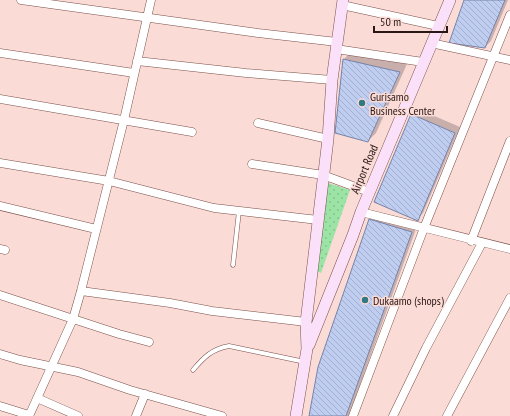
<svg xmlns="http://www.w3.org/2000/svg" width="510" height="416" font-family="'PT Sans Narrow',sans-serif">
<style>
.grass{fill:url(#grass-dots)}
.shadow{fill:#0003}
.building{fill:url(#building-back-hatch);stroke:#7583a9}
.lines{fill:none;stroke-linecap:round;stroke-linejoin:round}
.lane-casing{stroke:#7b504a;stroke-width:5}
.street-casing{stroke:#7b504a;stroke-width:9}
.secondary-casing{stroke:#7b504a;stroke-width:12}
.lane{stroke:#fff;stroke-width:4}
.street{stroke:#fff;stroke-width:8}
.secondary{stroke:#fae0f9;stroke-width:11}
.poi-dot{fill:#317983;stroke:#fbdbd6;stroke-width:1.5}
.labels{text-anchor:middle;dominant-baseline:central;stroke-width:3;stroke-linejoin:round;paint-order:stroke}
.poi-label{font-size:12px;fill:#291715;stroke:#fbdbd6;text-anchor:start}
.street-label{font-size:12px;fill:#291715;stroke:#fbdbd6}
</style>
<defs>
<pattern id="grass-dots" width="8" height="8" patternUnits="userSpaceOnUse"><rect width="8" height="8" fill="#9be4a6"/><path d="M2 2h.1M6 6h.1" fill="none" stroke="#86c38e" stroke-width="1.8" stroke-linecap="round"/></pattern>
<pattern id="building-back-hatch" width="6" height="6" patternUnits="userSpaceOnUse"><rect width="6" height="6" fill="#bfcdf1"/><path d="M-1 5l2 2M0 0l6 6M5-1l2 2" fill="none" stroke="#a4afce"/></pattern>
</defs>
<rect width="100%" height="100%" fill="#fbdbd6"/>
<path class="grass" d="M328 183 350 190 321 273 316 271Z"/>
<path class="shadow" d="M465 0H508L491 41 485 47Z
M352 51 407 64 376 133 368 141 344 59Z
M418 109 460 127 423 213 417 219 412 115Z
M376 213 417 226 349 416H310L370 219Z"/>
<path class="building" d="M464 0H505L485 48 449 43Z
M343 59 400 72 368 142 335 133Z
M411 114 455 133 418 221 374 202Z
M369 219 412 232 346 416H309L318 367Z"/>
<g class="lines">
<defs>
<path id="lane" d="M233 265 239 211
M193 370C204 357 212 349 229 346L305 362"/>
<path id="street" d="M21 0 258 33 337 42
M342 5 438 26
M431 43 510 60
M336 49 423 62
M0 53 134 73
M137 61 246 73 332 80
M0 99 192 132
M258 123 328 139
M0 163 109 181 214 208 318 220
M252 164 323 175 369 192
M0 206 96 229
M361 212 510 249
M471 241 510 141
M0 249 5 250
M81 291 170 303 212 311 306 322
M0 295 119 334 149 342
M0 354 20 360 78 372 130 390 222 416
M37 398 78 416
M0 406 29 415
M29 416 73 319 81 291 124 120 151 0
M136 416 145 394
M353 416 424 228 510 15
M393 416 426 348 482 243
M447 416 510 298"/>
<path id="secondary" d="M309 345 353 235 361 212 450 0
M296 416 307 349 306 322 328 139 332 80 343 0"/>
</defs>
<use href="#lane" class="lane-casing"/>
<use href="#street" class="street-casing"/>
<use href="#secondary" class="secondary-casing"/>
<use href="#lane" class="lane"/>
<use href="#street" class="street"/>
<use href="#secondary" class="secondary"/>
</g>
<g class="poi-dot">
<circle cx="362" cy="103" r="4"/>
<circle cx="365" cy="300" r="4"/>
</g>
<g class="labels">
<g class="poi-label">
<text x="370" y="96">Gurisamo<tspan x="370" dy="14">Business Center</tspan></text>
<text x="373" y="300">Dukaamo (shops)</text>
</g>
<g class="street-label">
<text transform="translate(364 169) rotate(-67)">Airport Road</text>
</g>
</g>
<path d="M374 26v6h73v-6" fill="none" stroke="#291715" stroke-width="2"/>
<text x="380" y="26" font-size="12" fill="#291715" stroke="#fbdbd6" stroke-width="3" paint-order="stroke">50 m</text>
</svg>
